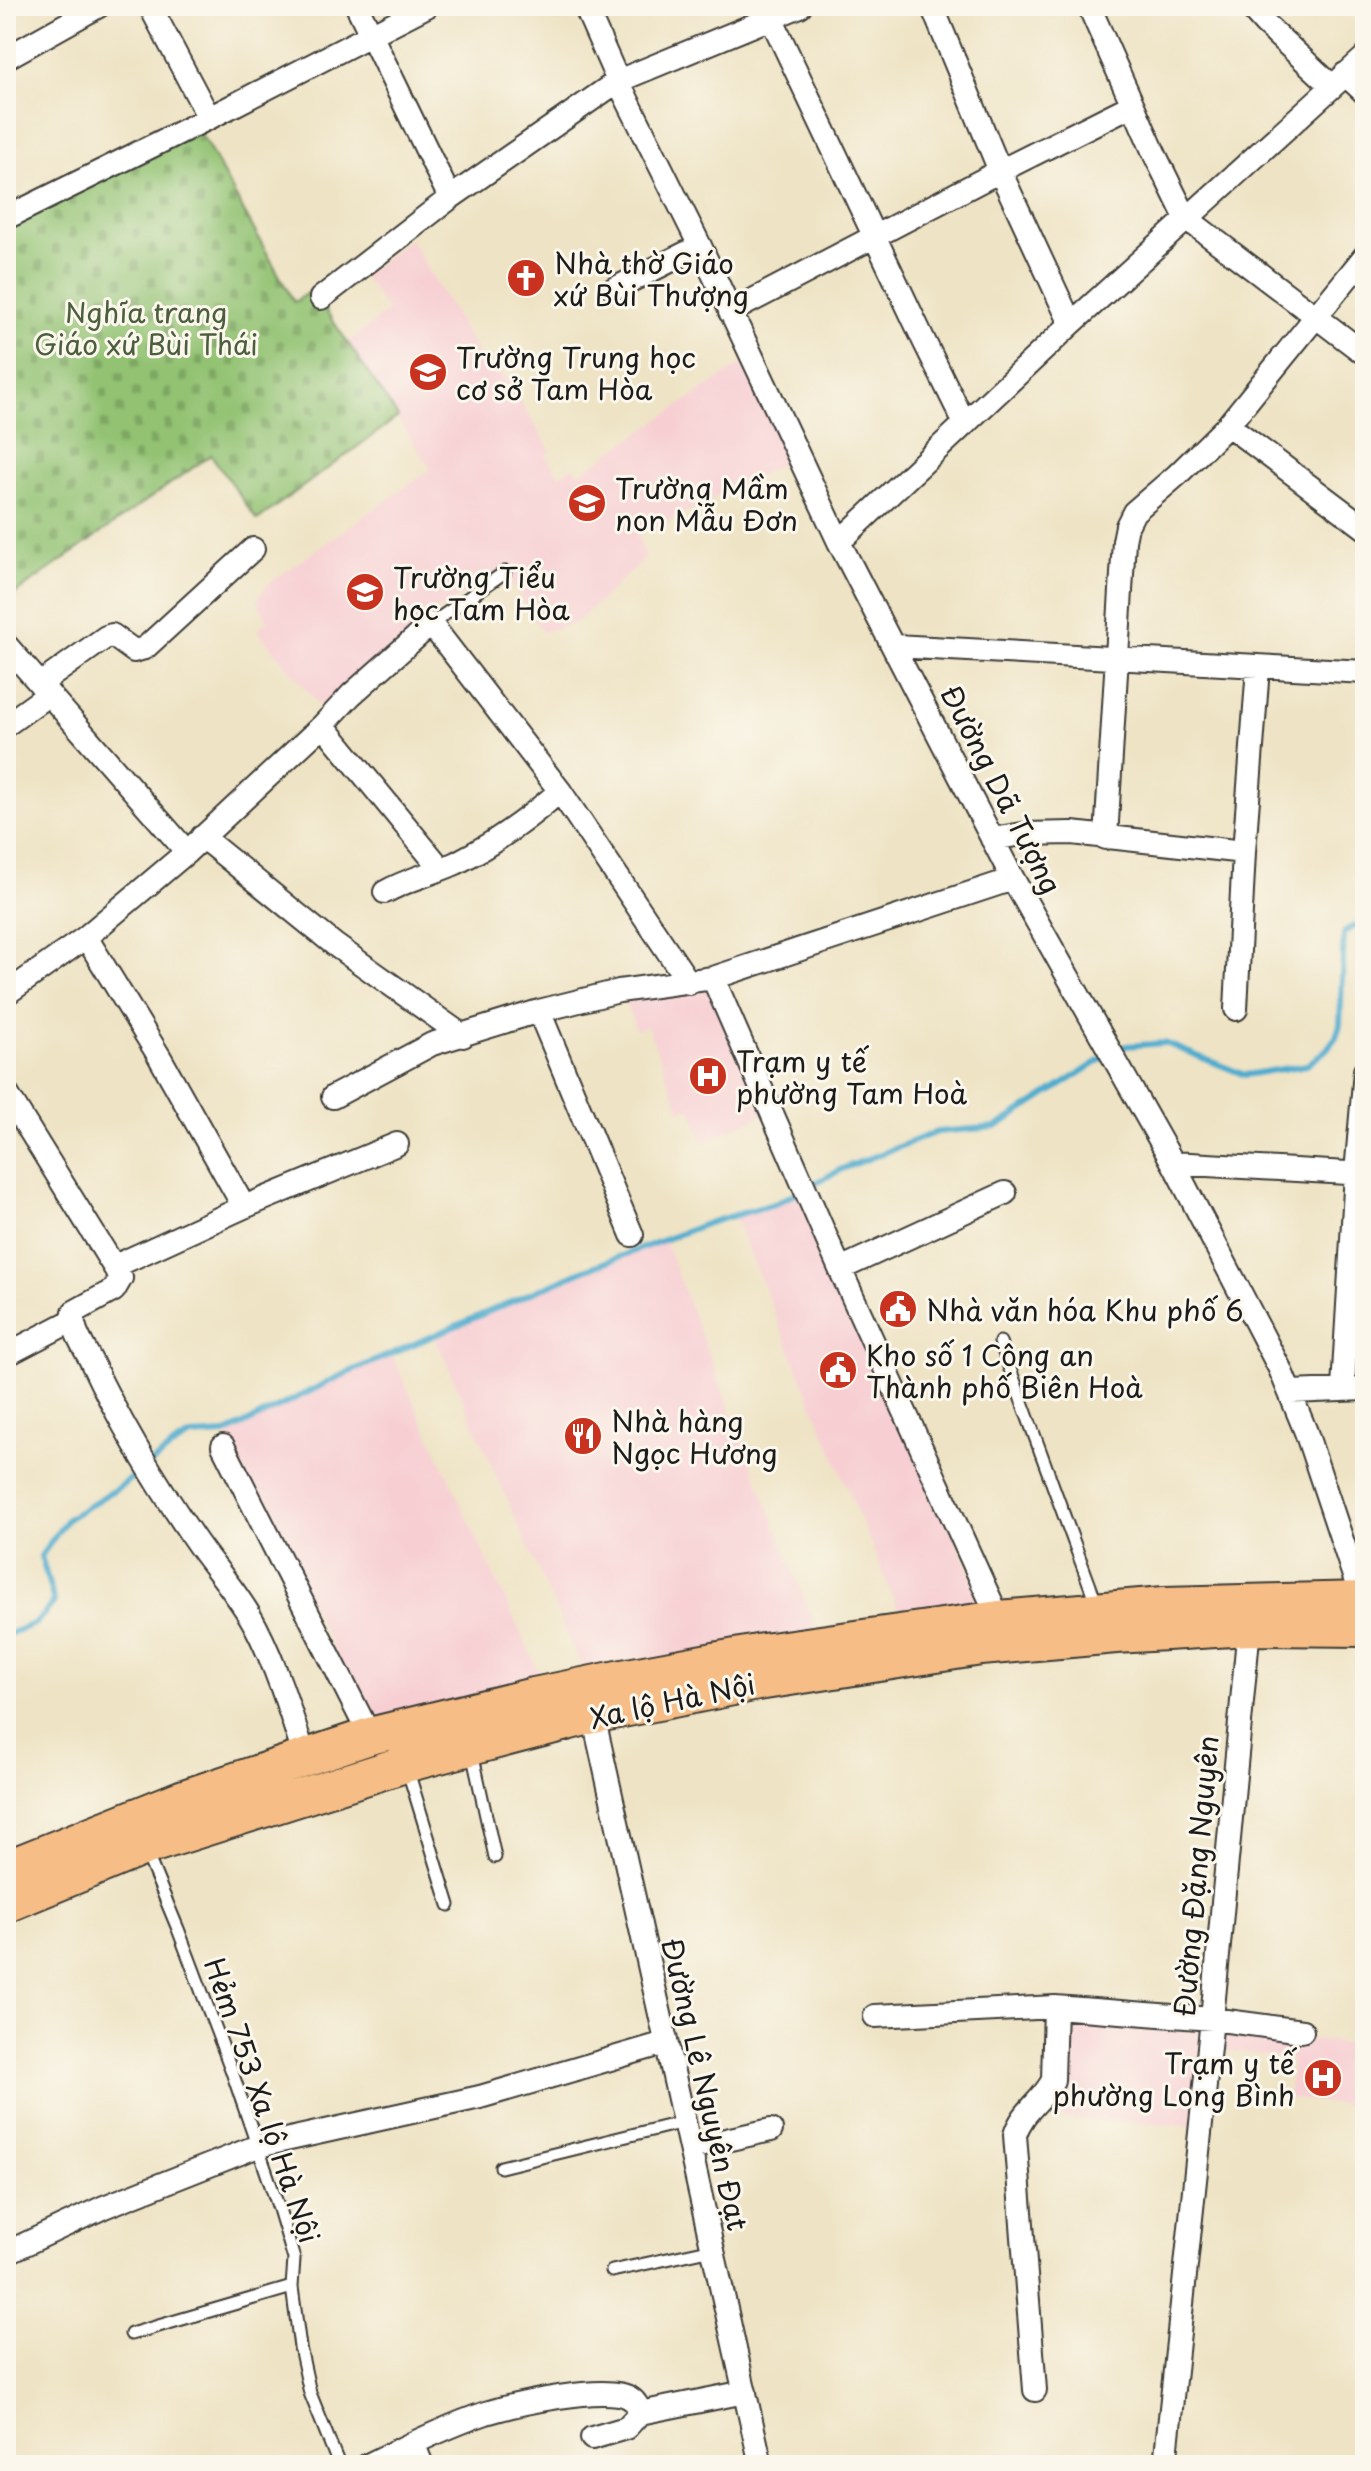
<svg xmlns="http://www.w3.org/2000/svg" width="1371" height="2471" font-family="'Playpen Sans',sans-serif">
<style>
.built{fill:#f7cfd3}
.cemetery{fill:url(#cemetery-stones);stroke:#576f47;stroke-width:2}
.lines{fill:none;stroke-linecap:round;stroke-linejoin:round}
.stream{stroke:#4facce;stroke-width:6}
.service-casing{stroke:#3c3a35;stroke-width:15}
.minor-casing{stroke:#3c3a35;stroke-width:26}
.trunk-casing{stroke:#3c3a35;stroke-width:40}
.service{stroke:#fff;stroke-width:11}
.minor{stroke:#fff;stroke-width:22}
.trunk{stroke:#f6be86;stroke-width:36}
.labels{text-anchor:middle;dominant-baseline:central;stroke-width:6;stroke-linejoin:round;paint-order:stroke}
.poi-label{font-size:28px;fill:#1c1c1c;stroke:#fbf7ec;text-anchor:start}
.park-label{font-size:28px;fill:#4b5e3e;stroke:#fbf7ec}
.street-label{font-size:28px;fill:#1c1c1c;stroke:#fbf7ec}
</style>
<defs>
<pattern id="cemetery-stones" width="16" height="16" patternUnits="userSpaceOnUse" patternTransform="scale(2)"><rect width="16" height="16" fill="#92c272"/><path d="M2 7V4a2 2 0 0 1 4 0v3zM10 15v-3a2 2 0 0 1 4 0v3z" fill="#7da662"/></pattern>
</defs>
<rect width="100%" height="100%" fill="#fbf7ec"/>
<filter id="ink" filterUnits="userSpaceOnUse"><feTurbulence type="fractalNoise" baseFrequency=".0125" numOctaves="2"/><feDisplacementMap in="SourceGraphic" scale="16" xChannelSelector="R" yChannelSelector="G"/><feConvolveMatrix kernelMatrix="1 2 1 2 8 2 1 2 1" color-interpolation-filters="sRGB"/></filter>
<filter id="wash" filterUnits="userSpaceOnUse"><feTurbulence type="fractalNoise" baseFrequency=".006" numOctaves="4" result="noise"/><feDisplacementMap in="SourceGraphic" scale="32" xChannelSelector="R" yChannelSelector="G"/><feGaussianBlur stdDeviation="1.8" result="paint"/><feColorMatrix in="noise" values="0 0 0 0 0 0 0 0 0 0 0 0 0 0 0 0 0 1.4 0 .05"/><feComposite in="paint" operator="in"/></filter>
<g filter="url(#wash)">
<rect width="100%" height="100%" fill="#eee3c4"/>
<path class="built" d="M410 239 490 374 500 369 551 451 545 455 559 475 573 467 580 473 746 361 792 459 638 536 646 558 576 623 542 632 503 568 422 622 325 712 257 630 268 621 257 600 268 584 431 469 347 343 388 311 363 276Z
M709 986 765 1114 704 1141 690 1108 681 1111 647 1026 636 1030 623 997Z
M799 1192 987 1609 902 1619 734 1216 777 1203Z
M664 1240 817 1632 584 1673 434 1335 582 1271Z
M391 1353 543 1681 371 1724 225 1434Z
M1062 2015 1204 2026 1193 2126 1059 2118Z
M1218 2028 1360 2045 1353 2106 1288 2098 1292 2059 1216 2049Z"/>
<path class="cemetery" d="M200 132 294 302 312 290 398 417 257 520 211 455 6 600V226Z"/>
<g class="lines">
<path class="stream" d="M1116 1051 1126 1046 1165 1043 1245 1075 1307 1065 1326 1050 1336 1037 1340 1025 1344 933 1352 927 1365 923
M810 1186 842 1169 937 1132 996 1127 1107 1056
M6 1635 36 1623 54 1602 41 1556 67 1519 124 1484 176 1444 191 1436 225 1434 338 1377 582 1271 708 1223 777 1203 800 1191"/>
</g>
</g>
<g filter="url(#ink)">
<g class="lines">
<defs>
<path id="service" d="M431 624 505 572
M1000 1342 1097 1605
M472 1752 495 1857
M407 1768 449 1905
M146 1852 178 1929 231 2069 279 2209 294 2259 292 2287 300 2347 310 2393 339 2465
M501 2167 684 2122
M612 2271 713 2249
M131 2334 292 2287"/>
<path id="minor" d="M150 6 209 118
M357 6 450 198
M585 6 618 81 700 246 839 542 1013 879 1173 1163 1280 1369 1306 1432 1362 1600
M932 6 1000 171 1071 324
M1089 6 1155 155 1186 218 1365 354
M1249 6 1265 24 1332 86
M771 18 925 343 965 424
M6 58 99 6
M1345 74 1365 93
M6 218 209 118 427 6
M614 289 700 246
M321 298 450 198 618 81 800 6
M730 312 1000 171 1132 105
M1228 425 1365 528
M839 542 1071 324 1365 57
M6 645 187 852 86 937 6 994
M895 646 1365 672
M40 684 106 637 112 635 134 651 145 648 253 549
M6 725 49 694
M323 725 441 869
M202 837 335 945 463 1036
M1106 838 1124 541 1127 526 1134 512 1177 475 1228 425 1365 256
M992 839 1023 834 1072 833 1244 852
M187 852 323 725 351 695 431 624 560 791 689 983
M385 892C408 879 432 874 456 863 494 844 528 819 560 791
M86 937 159 1056 244 1207
M713 978 840 1269 999 1619
M1236 1009 1244 852 1258 668
M539 1011 632 1235
M6 1092 121 1278 114 1290 74 1312C70 1328 85 1348 92 1363 120 1423 155 1481 193 1537 213 1567 239 1594 256 1627 277 1668 291 1714 305 1758
M333 1097 432 1044 539 1011 619 991 713 978 1013 879
M1173 1163 1365 1174
M115 1266 244 1207 397 1144
M840 1269 1005 1193
M6 1355 73 1320
M1343 1388 1356 1173 1365 1071
M1291 1392 1365 1389
M223 1446 370 1736
M593 1715 761 2465
M875 2016 1055 2007 1212 2019 1302 2031
M690 2148 771 2130
M6 2253 104 2207 258 2146 480 2097 665 2043
M1035 2390 1015 2135C1022 2111 1042 2102 1053 2080L1055 2007
M592 2438 626 2428 640 2413
M413 2443 422 2465
M368 2465C406 2446 445 2427 486 2413 512 2405 608 2383 630 2398 635 2401 639 2407 640 2413L745 2392
M1165 2465 1212 2019 1249 1627"/>
<path id="trunk" d="M6 1869 181 1799 370 1736 534 1696 617 1679 763 1652 999 1619 1164 1605 1365 1600
M6 1904 144 1847 405 1764 593 1715 758 1682 981 1647 1116 1635 1249 1627 1365 1628"/>
</defs>
<use href="#service" class="service-casing"/>
<use href="#minor" class="minor-casing"/>
<use href="#trunk" class="trunk-casing"/>
<use href="#service" class="service"/>
<use href="#minor" class="minor"/>
<use href="#trunk" class="trunk"/>
</g>
</g>
<defs>
<symbol id="church-disc" viewBox="-11 -11 22 22"><circle r="9.5" fill="#c8321e" stroke="#fbf7ec"/><path d="M-1.2-6h2.4v3.5h3.3v2.4h-3.3V6h-2.4V-.1h-3.3v-2.4h3.3Z" fill="#fff"/></symbol>
<symbol id="school-disc" viewBox="-11 -11 22 22"><circle r="9.5" fill="#c8321e" stroke="#fbf7ec"/><path d="M0-5L7-2L0 1L-7-2ZM-4 1L0 2.5L4 1V4Q0 6-4 4Z" fill="#fff"/></symbol>
<symbol id="hospital-disc" viewBox="-11 -11 22 22"><circle r="9.5" fill="#c8321e" stroke="#fbf7ec"/><path d="M-5-5h3v3.5h4V-5h3V5h-3V1.5h-4V5h-3Z" fill="#fff"/></symbol>
<symbol id="civic-disc" viewBox="-11 -11 22 22"><circle r="9.5" fill="#c8321e" stroke="#fbf7ec"/><path d="M-.6-6.5H3V-4.5H.6V-3L4-1V1h2V6H-6V1h2V-1L-.6-3ZM-1.2 2.5V6h2.4V2.5Z" fill="#fff"/></symbol>
<symbol id="restaurant-disc" viewBox="-11 -11 22 22"><circle r="9.5" fill="#c8321e" stroke="#fbf7ec"/><path d="M-5-6h1v4h1v-4h1v4h1v-4h1v5L-1.5 .5V6h-2V.5L-5-1ZM5-6V6H3V1.5H1.5Q1.5-4 5-6Z" fill="#fff"/></symbol>
</defs>
<g fill-rule="evenodd">
<use href="#church-disc" x="504" y="256" width="44" height="44"/>
<use href="#school-disc" x="406" y="350" width="44" height="44"/>
<use href="#school-disc" x="565" y="481" width="44" height="44"/>
<use href="#school-disc" x="343" y="570" width="44" height="44"/>
<use href="#hospital-disc" x="686" y="1054" width="44" height="44"/>
<use href="#civic-disc" x="876" y="1287" width="44" height="44"/>
<use href="#civic-disc" x="816" y="1348" width="44" height="44"/>
<use href="#restaurant-disc" x="561" y="1414" width="44" height="44"/>
<use href="#hospital-disc" x="1301" y="2056" width="44" height="44"/>
</g>
<g class="labels">
<g class="poi-label">
<text x="554" y="262">Nhà thờ Giáo<tspan x="554" dy="32">xứ Bùi Thượng</tspan></text>
<text x="456" y="356">Trường Trung học<tspan x="456" dy="32">cơ sở Tam Hòa</tspan></text>
<text x="615" y="487">Trường Mầm<tspan x="615" dy="32">non Mẫu Đơn</tspan></text>
<text x="393" y="576">Trường Tiểu<tspan x="393" dy="32">học Tam Hòa</tspan></text>
<text x="736" y="1060">Trạm y tế<tspan x="736" dy="32">phường Tam Hoà</tspan></text>
<text x="926" y="1309">Nhà văn hóa Khu phố 6</text>
<text x="866" y="1354">Kho số 1 Công an<tspan x="866" dy="32">Thành phố Biên Hoà</tspan></text>
<text x="611" y="1420">Nhà hàng<tspan x="611" dy="32">Ngọc Hương</tspan></text>
<text x="1295" y="2062" text-anchor="end">Trạm y tế<tspan x="1295" dy="32">phường Long Bình</tspan></text>
</g>
<g class="park-label">
<text x="146" y="311">Nghĩa trang<tspan x="146" dy="32">Giáo xứ Bùi Thái</tspan></text>
</g>
<g class="street-label">
<text transform="translate(1002 789) rotate(63)">Đường Dã Tượng</text>
<text transform="translate(672 1700) rotate(-12)">Xa lộ Hà Nội</text>
<text transform="translate(1195 1876) rotate(-85)">Đường Đặng Nguyên</text>
<text transform="translate(706 2084) rotate(77)">Đường Lê Nguyên Đạt</text>
<text transform="translate(263 2100) rotate(71)">Hẻm 753 Xa lộ Hà Nội</text>
</g>
</g>
<rect width="1371" height="2471" fill="none" stroke="#fbf7ec" stroke-width="32"/>
</svg>
